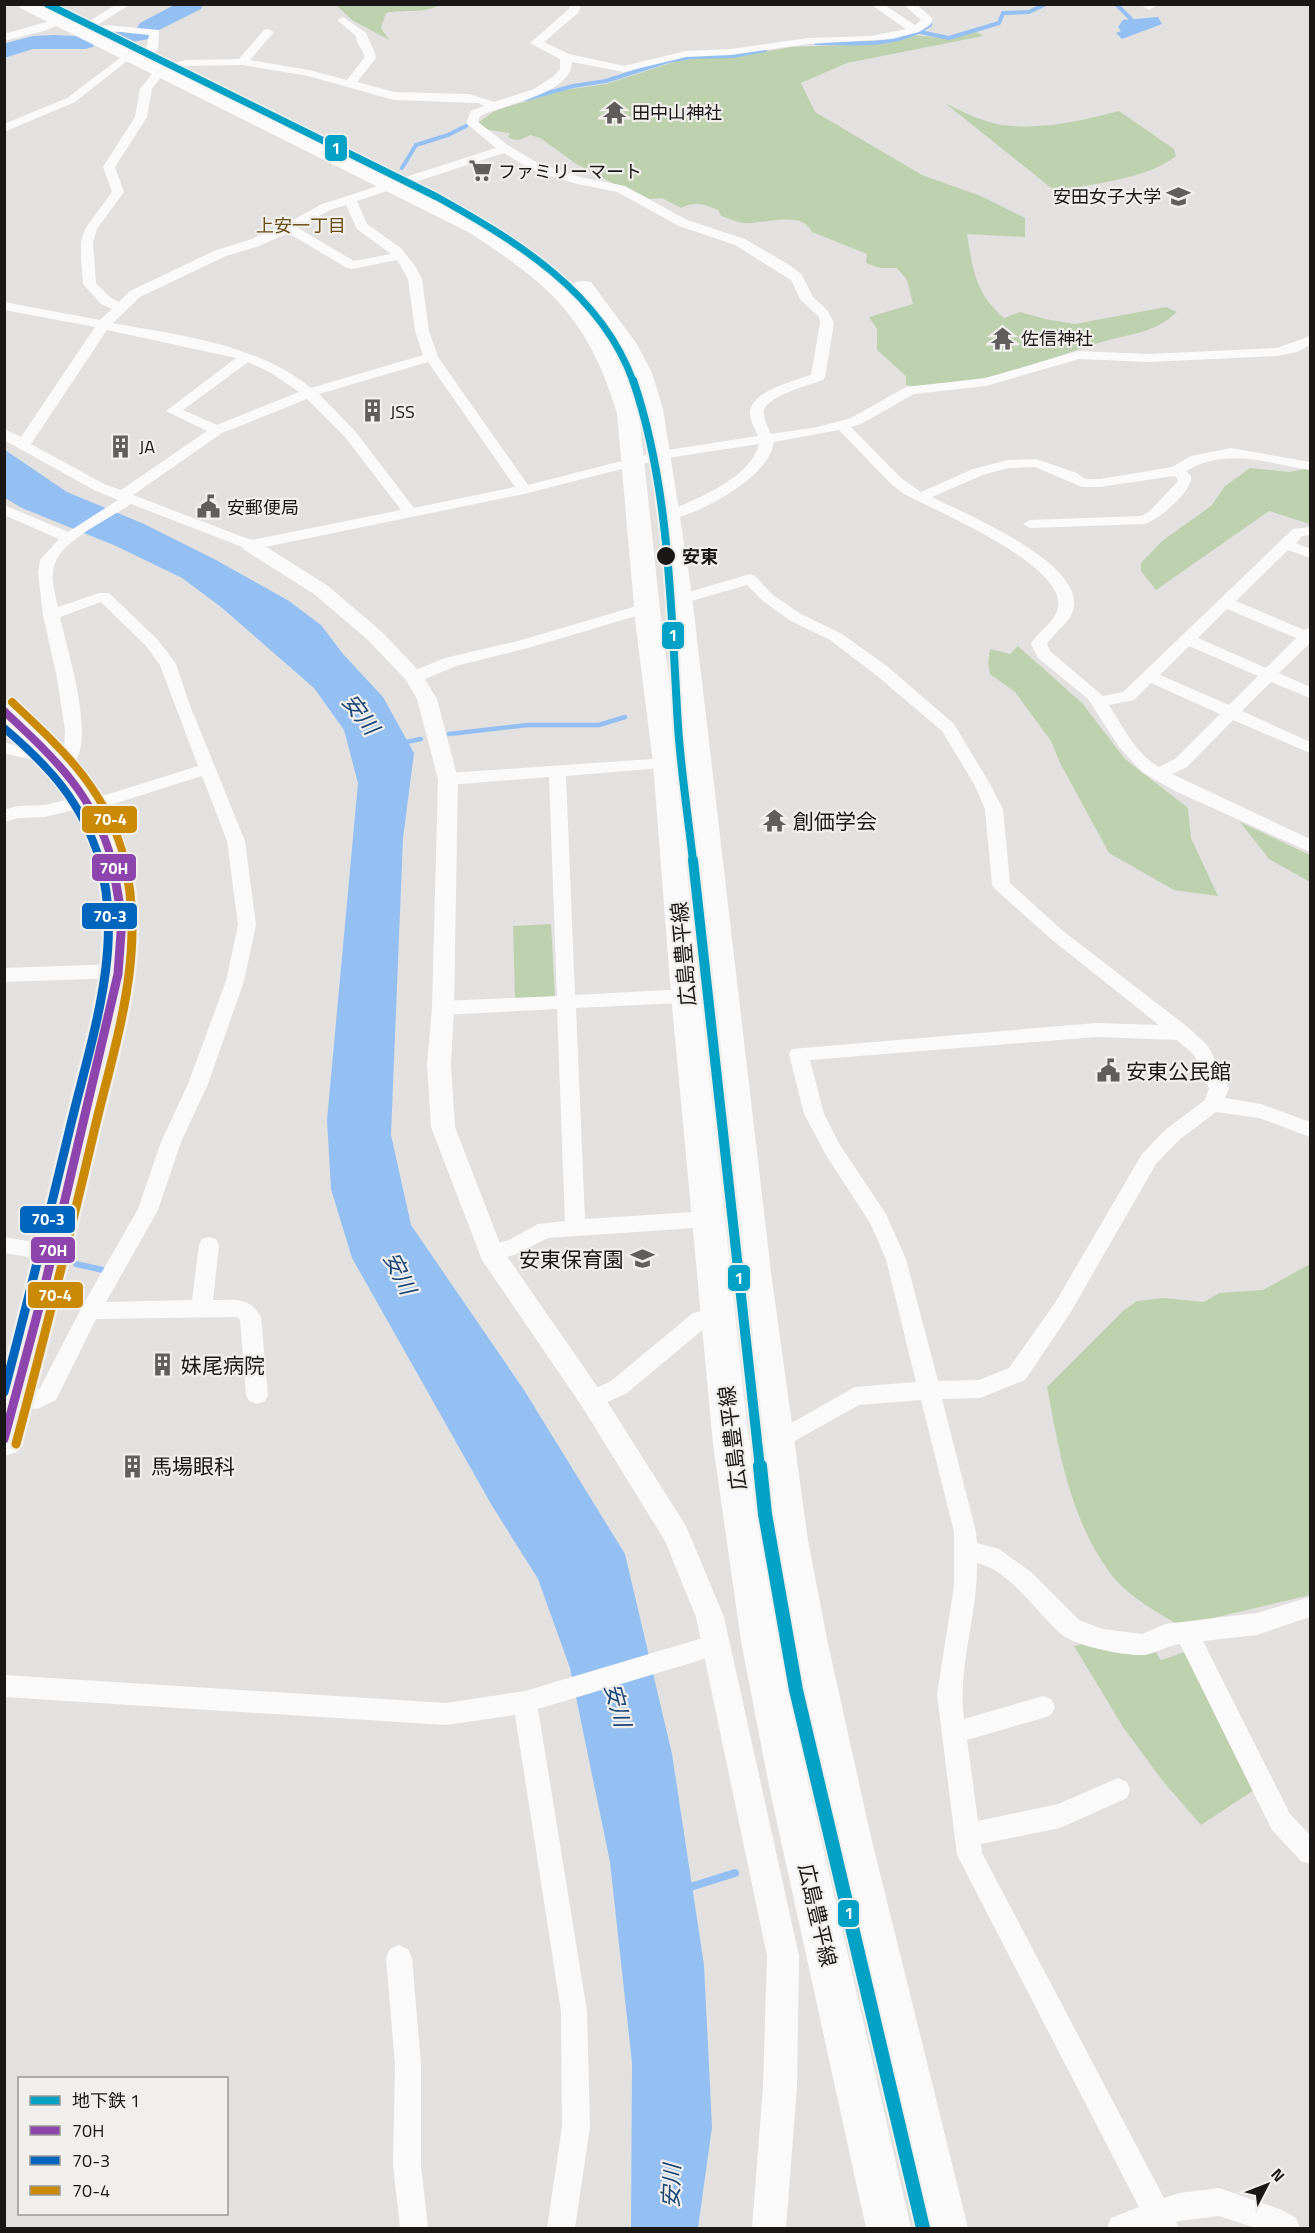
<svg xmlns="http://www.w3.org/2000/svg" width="1315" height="2233" font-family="'Titillium Web','Noto Sans JP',sans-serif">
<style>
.green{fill:#bdd1af}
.water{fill:#94bff2}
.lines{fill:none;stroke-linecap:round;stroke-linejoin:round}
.stream-far3{stroke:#94bff2;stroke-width:4}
.stream-far2{stroke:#94bff2;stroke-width:4.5}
.stream-far1{stroke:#94bff2;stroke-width:6}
.stream{stroke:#94bff2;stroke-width:8}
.river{fill:#94bff2;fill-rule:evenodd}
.minor{fill:#fbfafa;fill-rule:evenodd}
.tertiary{fill:#fbfafa;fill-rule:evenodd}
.primary{fill:#fbfafa;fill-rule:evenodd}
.bus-1-far1-casing{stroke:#f1efec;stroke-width:11}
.bus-1-casing{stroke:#f1efec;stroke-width:14}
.bus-2-far1-casing{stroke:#f1efec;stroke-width:11}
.bus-2-casing{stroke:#f1efec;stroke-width:14}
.bus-3-far1-casing{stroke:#f1efec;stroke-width:11}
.bus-3-casing{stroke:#f1efec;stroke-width:14}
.bus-1-far1{stroke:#8e44ad;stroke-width:8}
.bus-1{stroke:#8e44ad;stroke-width:9}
.bus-2-far1{stroke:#0065bd;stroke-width:8}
.bus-2{stroke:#0065bd;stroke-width:9}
.bus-3-far1{stroke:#cb8a05;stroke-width:8}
.bus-3{stroke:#cb8a05;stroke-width:9}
.metro-1-far3-casing{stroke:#f1efec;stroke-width:10}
.metro-1-far2-casing{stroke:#f1efec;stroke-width:12}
.metro-1-far1-casing{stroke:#f1efec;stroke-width:15}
.metro-1-casing{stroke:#f1efec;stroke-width:18}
.metro-1-far3{stroke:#01a2c5;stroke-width:7}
.metro-1-far2{stroke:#01a2c5;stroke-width:8}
.metro-1-far1{stroke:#01a2c5;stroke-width:10}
.metro-1{stroke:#01a2c5;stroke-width:14}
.stop-dot{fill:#191817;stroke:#f1efec;stroke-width:2}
.labels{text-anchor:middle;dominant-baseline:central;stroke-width:4.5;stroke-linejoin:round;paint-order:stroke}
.far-poi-label{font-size:18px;fill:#191817;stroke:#f1efec;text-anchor:start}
.far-neighbourhood-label{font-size:18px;fill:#684d14;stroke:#f1efec}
.far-stop-label{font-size:18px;font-weight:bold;fill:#191817;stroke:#f1efec;text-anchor:start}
.poi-label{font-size:21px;fill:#191817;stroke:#f1efec;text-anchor:start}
.street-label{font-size:21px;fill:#191817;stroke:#f1efec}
.water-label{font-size:22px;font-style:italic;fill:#1a4473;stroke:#f1efec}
.line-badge{stroke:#f1efec;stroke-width:2}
.badge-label{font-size:16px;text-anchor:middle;font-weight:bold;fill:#fff}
</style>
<rect width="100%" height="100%" fill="#e2e1df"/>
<path class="green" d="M336 5H439C425 14 402 9 386 13L381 28 389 40 352 20Z
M976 32 983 36 847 63 801 83 815 112 922 175 981 196 1025 218V237L967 234C973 270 975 293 1004 318L1020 312 1045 319 1075 324 1166 307 1177 312C1153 334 1132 333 1102 342 1056 356 1011 374 964 382 948 384 930 384 914 386L906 385V376L877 350V329L869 317 913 304 907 280 897 268H880L866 263 867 254 812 232C801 209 763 225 744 223 736 222 728 218 721 216L718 210C704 204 695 201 681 208L662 198 648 199 614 184 575 163 540 138 530 135C522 140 516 142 508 137L510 133 488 130 478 123 493 112 506 107 565 90 606 84 677 61 701 58 736 57 791 47 872 44 896 41 913 35 952 39Z
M945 103C963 112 983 122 1002 125 1043 130 1080 121 1119 111L1174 149 1176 156C1148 179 1091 184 1055 191Z
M1250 468 1290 472 1310 468V524L1269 511 1156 590 1141 571V563L1162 541 1211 506 1225 486Z
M1018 646 1082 703 1125 759 1188 808 1191 838 1218 896 1174 890 1109 853 1060 763 1051 741 1015 692 990 674 988 663 990 649 1010 654Z
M1240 822 1310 855V882L1269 859Z
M551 924 555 997 515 999 513 926Z
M1310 1264V1595L1180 1626C1156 1611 1127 1596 1110 1573 1070 1519 1059 1451 1047 1387L1124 1310 1137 1301 1163 1298 1204 1302 1219 1293 1263 1290Z
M1086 1643 1154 1650 1161 1660 1188 1651 1257 1788 1201 1825 1162 1780 1123 1727 1074 1646Z"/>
<path class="water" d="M1158 17 1162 24 1122 39 1116 33 1121 31 1118 27 1123 20Z
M5 450 67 492 144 524 216 560 289 601 321 625 343 654 383 697 414 753 403 838 391 1135 411 1225 524 1390 625 1554 672 1754 704 1965 712 2127 698 2228H631L632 2063 610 1862 570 1668 538 1579 491 1504 352 1258 331 1189 327 1120 358 783 344 730 314 688 221 607 182 578 116 546 22 508 5 498Z"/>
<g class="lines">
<path class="stream-far3" d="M1116 4 1131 19
M920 32 949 38 999 23 1003 13 1029 12 1046 4
M816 43C853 43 899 48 930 25L928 18
M526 99 573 86 606 81 668 61 691 57 733 56 765 50
M402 168 416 145 448 135 466 126"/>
<path class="stream-far2" d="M449 734 528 725H599L625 717
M401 743 421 739"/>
<path class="stream-far1" d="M76 1264 103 1270"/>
<path class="stream" d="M684 1889 735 1873"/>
<path class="river" d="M176 4H203L201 9 151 34 148 39 112 46 104 44 101 39 104 34 137 28 140 23Z
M54 35 93 37 96 42 93 47 85 49H33L4 58 6 43 33 36Z"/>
<path class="minor" d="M117 4H131L99 24H91V20Z
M571 4H582L578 13 544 42 569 54 624 66 686 51 731 49 808 38 871 36 906 29 870 4H883L915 25 921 20 903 4H916L933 19 930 25 919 32 892 39 808 44 731 55 686 57 624 72 572 62C572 94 504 104 480 116L478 122 509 146 538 163 580 177 625 186 687 220 745 239 791 266 802 275 813 297 828 311 834 323 825 377 823 380C810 385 766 396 764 411 763 419 768 427 771 434L817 427 851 418 906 387 986 378 1078 351 1148 354 1277 348 1310 336V345L1297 352 1277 356 1148 362 1079 359 986 386 914 394 861 424 851 427 901 478 921 492 973 469 1008 460 1036 459 1077 473 1085 479H1100L1172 467 1191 456 1231 448 1310 462V470C1266 463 1227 447 1186 471L1191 476C1194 490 1158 521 1144 524L1030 528 1023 524 1030 520 1141 516 1149 512 1178 481 1177 478 1174 476 1100 487H1082L1035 467 1008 468 983 475 932 497C965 514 1081 561 1074 607 1071 623 1055 631 1047 644L1051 652 1103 696 1123 692 1293 529 1310 527V535L1302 536 1296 543 1310 549V558L1288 550 1236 601 1304 630 1310 628V643L1279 673 1310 687V698L1271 682 1242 711 1310 742V753L1233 720 1187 767 1172 774 1310 839V852L1175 791 1142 772 1119 747 1088 699 1038 658 1031 644C1038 631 1056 622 1058 607 1066 565 936 511 904 494L891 484 839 430 774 442C769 478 701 513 669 520L664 519 662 516 664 513C693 500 751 479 759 444L661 459 524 494 250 550 131 504C111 518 66 538 56 561 49 574 55 594 58 607L99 593H109L158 640 176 664 189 703 245 841 256 925 244 981 208 1084 181 1142 158 1210 106 1302 192 1300 199 1245 202 1239 209 1237 216 1239 219 1245 213 1300C233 1300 250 1296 261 1317L268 1395 265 1401 257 1404 249 1401 246 1395 240 1320 237 1317 96 1319 56 1400 37 1409 7 1405 4 1400 7 1393C18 1389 30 1393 40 1388L83 1305 138 1209 161 1142 188 1084 226 981 238 925 227 841 202 776 88 812 81 808 45 817 18 818 4 822V810L17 806 45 805 86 795 93 799 198 766 160 665 146 646 101 602 60 617C68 653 88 715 80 750 79 757 73 764 69 770H57L55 766 64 750 65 731 57 678 43 615 38 573 40 560 59 539 4 515V505L68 532 118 500 94 490 4 440V429L21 437 95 327 4 310V302L100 320 112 309 101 304 83 284 81 257V242L85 229 112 192 103 167 135 117 140 89 156 69 185 60 239 59 264 30 268 29 274 32 250 60 309 70 347 80 364 58C364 49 356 45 356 36L337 20 343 17 366 33C368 37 376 54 376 58L357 82 394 92 469 94 494 102 534 89 554 76 560 69V59L530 43 569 9ZM242 65 308 76 394 100 478 103 484 106 471 111 466 123 496 148 322 204 284 225 249 240 216 250 130 291 119 302 111 298 96 283 93 242 97 229 124 192 115 167 147 117 152 89 164 73 186 66ZM504 153 530 169 573 183 617 192 679 226 735 245 791 280 800 299 819 317 820 323 811 375C794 381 750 391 750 413 750 421 755 429 758 436L661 451 528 485 438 357 429 331 422 279 415 266 401 248 367 224 357 201ZM346 205 357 229 391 254 354 261 298 228 330 210ZM288 233 347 268 352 269 397 260 408 279 415 331 423 355 311 388C255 343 181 336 113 323L140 297 226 256 259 246ZM107 330 236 358 166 411 207 431 121 490 104 484 31 444ZM248 362 271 373 299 392 217 425 183 410ZM428 362 515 487 414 508 355 431 319 394ZM307 399 345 437 401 510 251 540 133 495 222 433ZM1227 609 1296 638 1266 668 1198 638ZM1189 646 1258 676 1229 705 1160 675ZM1151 683 1220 714 1175 759 1159 767C1136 754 1123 727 1109 705L1134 700Z
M1139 4H1160L1149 10Z
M60 18 64 19V23L44 31 4 41V34Z
M106 25 159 30 158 50 152 53 146 50 149 35 102 30V26Z
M128 52 132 53V57L75 102 4 132V124L67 98Z
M750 574 755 576 773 595 801 614 842 634 888 667 954 724 990 784 1003 809 1010 883 1063 931 1189 1028 1208 1046 1229 1088 1225 1098 1261 1104 1310 1122V1137L1259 1118 1216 1112 1179 1140 1156 1164 1069 1315 1025 1380 980 1398 942 1399 976 1532 977 1543 999 1549 1031 1572 1079 1620 1103 1629 1142 1634 1165 1624 1257 1613 1310 1597V1617L1257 1635 1203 1641 1290 1814 1310 1835V1864L1301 1861 1272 1830 1180 1644C1167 1645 1152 1656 1140 1655 1121 1655 1075 1646 1061 1634 1036 1612 1011 1571 977 1563 978 1615 957 1667 964 1719L1043 1696 1051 1699 1055 1707 1051 1715 1043 1718 967 1740 978 1821 1058 1804 1118 1778 1127 1782 1130 1790 1127 1798 1060 1828 981 1844 982 1853 1164 2198 1179 2193 1219 2188 1282 2210 1296 2218 1300 2228H1256L1219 2216 1179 2221 1176 2222 1179 2228H1107L1111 2218 1139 2207 957 1855 937 1694 954 1586V1532L921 1400 859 1405 775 1452 731 1453 723 1451 720 1444 723 1437 731 1435 772 1434 855 1387 916 1382 886 1259 870 1223 826 1155 804 1114 789 1054 792 1049 1096 1023 1159 1025 1051 939 995 889 992 885 985 809 974 784 942 731 876 675 830 640 789 620 763 601 747 585 681 604 673 599 675 596ZM1096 1037 1177 1040 1194 1055 1209 1088 1205 1100 1165 1130 1142 1154 1055 1303 1009 1368 979 1380 938 1381 906 1259 886 1214 840 1145 824 1114 810 1060Z
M647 603 653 605 655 608 653 611 528 648 456 666 420 681H408L406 677 408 673 445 658 518 641Z
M4 742 23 748 55 749 57 753 55 757C38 761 20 758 4 753Z
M667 758 673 759 675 763 673 767 566 776 575 995 723 987 730 989 732 994 730 999 723 1001 576 1008 585 1219 709 1211 716 1213 719 1219 716 1225 709 1227 548 1238 514 1255 491 1261 484 1259 481 1253 484 1247 509 1240 538 1224 565 1221 557 1009 443 1015 436 1013 434 1008 436 1003 443 1001 557 996 549 777 448 785 442 783 440 779 442 775 448 773Z
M118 964 125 966 127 971 125 976 118 978 4 982V968Z
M4 1237 52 1245 59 1247 62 1253 59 1259 52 1261 4 1253Z
M718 1307 725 1310 729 1316 725 1322 706 1327 627 1393 592 1409 584 1406 581 1400 584 1394 611 1381 693 1313Z
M716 1634 724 1637 728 1645 724 1653 538 1709 587 2011 590 2127 575 2228H547L562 2127 561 2011 515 1715 446 1725 4 1697V1675L446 1703 525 1691Z
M399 1945 408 1949 412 1958 421 2064V2165L428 2228H400L393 2165 395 2064 386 1958 390 1949Z"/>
<path class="tertiary" d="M250 539 257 541 328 586 382 632 421 673 437 699 458 779 454 1008 451 1065 455 1127 502 1249 601 1392 686 1526 724 1617 799 1956 797 2087 786 2228H752L763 2087 767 1956 696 1617 665 1541 583 1408 482 1260 431 1127 427 1065 432 1008 438 779 417 699 406 680 368 640 314 594 243 549 241 545 243 541Z"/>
<path class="primary" d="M17 4H41L484 225C513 243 543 260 567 284 603 320 624 366 639 413L662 628 681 763 701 995 749 1444 779 1641 809 1786 911 2228H866L769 1786 741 1641 713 1444 671 995 653 763 636 628 617 413C588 318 551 286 470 233L20 8Z
M583 281 591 282 637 344 652 373 663 409 691 588 771 1272 808 1540 827 1639 871 1837 968 2228H923C869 1999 807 1770 771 1537 732 1280 710 1021 684 764 676 681 668 598 657 516 651 474 648 429 635 388 622 348 597 320 572 287L575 282Z
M4 703 13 705C33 723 53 739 71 759 109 802 133 861 136 919 138 937 132 955 133 974L61 1289 22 1441 17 1452 4 1456V1373L27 1289 103 974 107 920 97 858 72 799 51 771 4 726Z"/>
<defs>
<path id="bus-1-far1" d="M4 711C53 757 94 794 112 861"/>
<path id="bus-1" d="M4 1439 44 1289 118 974 122 919 112 860"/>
<path id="bus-2-far1" d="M4 728C50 767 82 802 100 861"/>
<path id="bus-2" d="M4 1392C27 1305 48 1219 69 1132 89 1046 126 946 99 860"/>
<path id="bus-3-far1" d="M12 702C63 750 107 790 125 861"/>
<path id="bus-3" d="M16 1444C43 1343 68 1242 92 1140 113 1048 148 955 124 860"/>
</defs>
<use href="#bus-1-far1" class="bus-1-far1-casing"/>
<use href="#bus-1" class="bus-1-casing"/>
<use href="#bus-2-far1" class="bus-2-far1-casing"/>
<use href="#bus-2" class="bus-2-casing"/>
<use href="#bus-3-far1" class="bus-3-far1-casing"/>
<use href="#bus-3" class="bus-3-casing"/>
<use href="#bus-1-far1" class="bus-1-far1"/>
<use href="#bus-1" class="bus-1"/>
<use href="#bus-2-far1" class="bus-2-far1"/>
<use href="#bus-2" class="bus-2"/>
<use href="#bus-3-far1" class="bus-3-far1"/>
<use href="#bus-3" class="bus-3"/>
<defs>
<path id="metro-1-far3" d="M47 4 437 197C516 241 601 292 633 381"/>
<path id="metro-1-far2" d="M633 380C670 487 671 613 678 726 681 771 688 816 693 861"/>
<path id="metro-1-far1" d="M693 860 760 1468"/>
<path id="metro-1" d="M760 1466 765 1514 796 1690 923 2228"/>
</defs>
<use href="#metro-1-far3" class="metro-1-far3-casing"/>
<use href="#metro-1-far2" class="metro-1-far2-casing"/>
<use href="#metro-1-far1" class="metro-1-far1-casing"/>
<use href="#metro-1" class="metro-1-casing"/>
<use href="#metro-1-far3" class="metro-1-far3"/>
<use href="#metro-1-far2" class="metro-1-far2"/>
<use href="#metro-1-far1" class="metro-1-far1"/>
<use href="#metro-1" class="metro-1"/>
</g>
<defs>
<symbol id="temple-bare" viewBox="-9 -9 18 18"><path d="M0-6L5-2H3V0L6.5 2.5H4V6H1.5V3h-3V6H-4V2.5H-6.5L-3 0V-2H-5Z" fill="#5f5e5d" stroke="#f1efec" stroke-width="2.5" paint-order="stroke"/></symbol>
<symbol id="supermarket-bare" viewBox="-9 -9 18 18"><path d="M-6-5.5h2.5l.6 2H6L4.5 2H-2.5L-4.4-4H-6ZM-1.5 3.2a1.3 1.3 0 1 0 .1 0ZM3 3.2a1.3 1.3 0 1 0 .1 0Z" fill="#5f5e5d" stroke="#f1efec" stroke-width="2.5" paint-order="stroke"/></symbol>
<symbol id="university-bare" viewBox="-9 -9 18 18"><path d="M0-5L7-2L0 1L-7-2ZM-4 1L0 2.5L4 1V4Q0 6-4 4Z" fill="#5f5e5d" stroke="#f1efec" stroke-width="2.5" paint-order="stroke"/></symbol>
<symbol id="building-bare" viewBox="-9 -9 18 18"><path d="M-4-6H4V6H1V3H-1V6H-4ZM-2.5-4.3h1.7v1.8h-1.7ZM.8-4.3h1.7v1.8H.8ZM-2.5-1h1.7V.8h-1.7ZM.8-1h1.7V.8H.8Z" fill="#5f5e5d" stroke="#f1efec" stroke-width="2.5" paint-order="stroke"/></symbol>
<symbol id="civic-bare" viewBox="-9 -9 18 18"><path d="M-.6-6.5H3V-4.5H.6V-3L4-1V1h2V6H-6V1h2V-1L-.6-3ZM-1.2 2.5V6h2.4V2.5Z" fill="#5f5e5d" stroke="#f1efec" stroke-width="2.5" paint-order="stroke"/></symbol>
<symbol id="school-bare" viewBox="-9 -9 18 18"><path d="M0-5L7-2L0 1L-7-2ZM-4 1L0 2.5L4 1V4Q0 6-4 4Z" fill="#5f5e5d" stroke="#f1efec" stroke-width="2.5" paint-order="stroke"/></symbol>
</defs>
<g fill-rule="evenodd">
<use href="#temple-bare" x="598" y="96" width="33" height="33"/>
<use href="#supermarket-bare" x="464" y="154" width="33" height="33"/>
<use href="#university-bare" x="1162" y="180" width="33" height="33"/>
<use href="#temple-bare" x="986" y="322" width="33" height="33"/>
<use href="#building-bare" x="356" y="394" width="33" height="33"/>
<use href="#building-bare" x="104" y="430" width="33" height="33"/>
<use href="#civic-bare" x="192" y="490" width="33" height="33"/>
<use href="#temple-bare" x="758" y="804" width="33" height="33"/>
<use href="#civic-bare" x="1092" y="1054" width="33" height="33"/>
<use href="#school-bare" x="626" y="1242" width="33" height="33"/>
<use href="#building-bare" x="146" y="1348" width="33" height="33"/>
<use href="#building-bare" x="116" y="1450" width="33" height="33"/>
</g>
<circle class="stop-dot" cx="666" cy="556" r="10"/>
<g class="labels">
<g class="far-poi-label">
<text x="632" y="112">田中山神社</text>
<text x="498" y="171">ファミリーマート</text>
<text x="1161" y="196" text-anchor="end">安田女子大学</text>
<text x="1021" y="338">佐信神社</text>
<text x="390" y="411">JSS</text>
<text x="139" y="446">JA</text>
<text x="227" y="507">安郵便局</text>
</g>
<g class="far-neighbourhood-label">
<text x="301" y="225">上安一丁目</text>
</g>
<g class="far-stop-label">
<text x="682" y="556">安東</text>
</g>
<g class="poi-label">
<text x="793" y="821">創価学会</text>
<text x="1126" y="1071">安東公民館</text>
<text x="624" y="1259" text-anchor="end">安東保育園</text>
<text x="181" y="1365">妹尾病院</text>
<text x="151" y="1466">馬場眼科</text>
</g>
<g class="street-label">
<text transform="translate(683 954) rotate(-95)">広島豊平線</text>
<text transform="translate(732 1438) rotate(-97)">広島豊平線</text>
<text transform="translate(818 1915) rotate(77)">広島豊平線</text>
</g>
<g class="water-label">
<text transform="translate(361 714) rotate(53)">安川</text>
<text transform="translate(400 1273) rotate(63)">安川</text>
<text transform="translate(618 1705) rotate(75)">安川</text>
<text transform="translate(671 2186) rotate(-88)">安川</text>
</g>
</g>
<g class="line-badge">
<rect x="324" y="134" width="24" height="28" rx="6" fill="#01a2c5"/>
<rect x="661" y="621" width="24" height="29" rx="6" fill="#01a2c5"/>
<rect x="81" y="805" width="57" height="29" rx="6" fill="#cb8a05"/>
<rect x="91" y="853" width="46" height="29" rx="6" fill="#8e44ad"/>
<rect x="81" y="902" width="57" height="28" rx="6" fill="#0065bd"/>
<rect x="19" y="1205" width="57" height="29" rx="6" fill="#0065bd"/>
<rect x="30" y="1236" width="46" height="28" rx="6" fill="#8e44ad"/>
<rect x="727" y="1264" width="24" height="28" rx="6" fill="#01a2c5"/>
<rect x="27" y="1281" width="57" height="28" rx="6" fill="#cb8a05"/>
<rect x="837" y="1899" width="23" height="29" rx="6" fill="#01a2c5"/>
</g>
<g class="badge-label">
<text x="336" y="154">1</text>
<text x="673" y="641">1</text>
<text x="110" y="825">70-4</text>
<text x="114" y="874">70H</text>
<text x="110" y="922">70-3</text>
<text x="48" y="1225">70-3</text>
<text x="53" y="1256">70H</text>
<text x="739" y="1284">1</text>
<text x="55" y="1301">70-4</text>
<text x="849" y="1919">1</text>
</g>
<rect width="1315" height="2233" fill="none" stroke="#191817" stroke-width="12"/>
<rect x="18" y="2077" width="210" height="138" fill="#f1efec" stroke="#9b9997" stroke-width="1.5"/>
<rect x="30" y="2096" width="30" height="9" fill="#01a2c5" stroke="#9b9997" stroke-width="1.5"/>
<text x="72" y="2107" font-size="18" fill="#191817">地下鉄 1</text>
<rect x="30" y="2126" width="30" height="9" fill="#8e44ad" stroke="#9b9997" stroke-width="1.5"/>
<text x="72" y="2137" font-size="18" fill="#191817">70H</text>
<rect x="30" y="2156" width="30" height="9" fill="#0065bd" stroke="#9b9997" stroke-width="1.5"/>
<text x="72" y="2167" font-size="18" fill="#191817">70-3</text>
<rect x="30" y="2186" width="30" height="9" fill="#cb8a05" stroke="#9b9997" stroke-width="1.5"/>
<text x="72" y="2197" font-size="18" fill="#191817">70-4</text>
<g transform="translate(1267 2185) rotate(48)" stroke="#f1efec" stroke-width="4.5" paint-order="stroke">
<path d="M0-4.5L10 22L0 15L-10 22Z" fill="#191817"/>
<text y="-9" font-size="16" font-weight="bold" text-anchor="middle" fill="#191817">N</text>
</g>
</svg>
